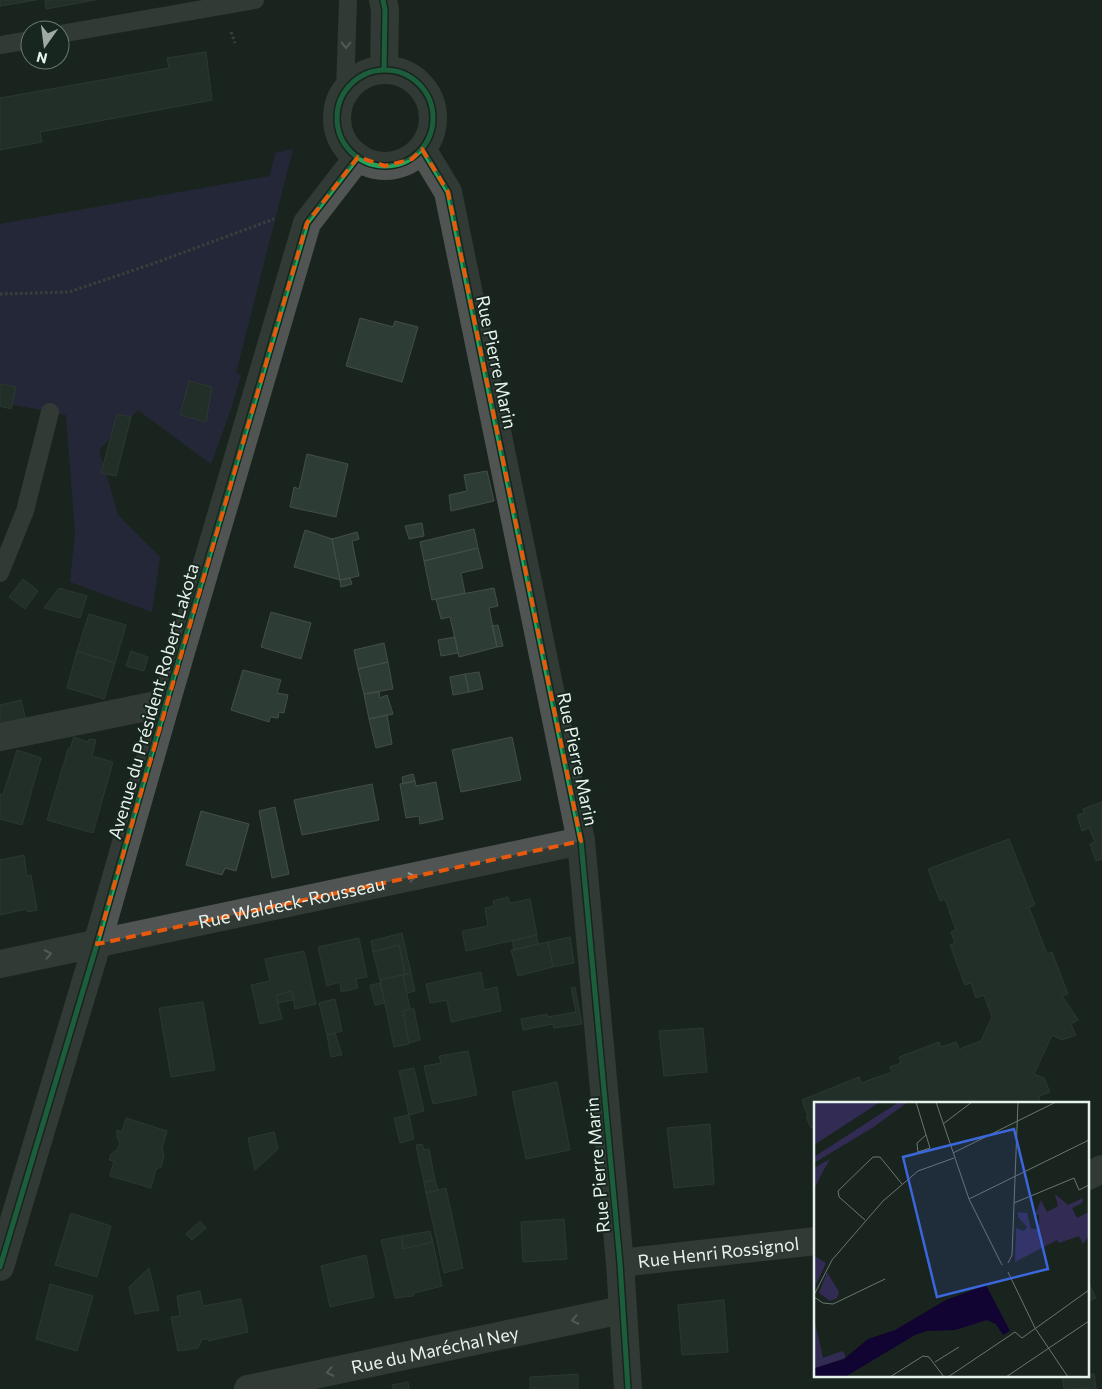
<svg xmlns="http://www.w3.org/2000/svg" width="1102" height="1389" font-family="Commissioner,sans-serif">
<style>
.green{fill:#322c55}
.building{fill:#2d3d36;stroke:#454d49}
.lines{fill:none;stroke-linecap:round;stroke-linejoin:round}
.path{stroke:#5d6260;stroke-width:3;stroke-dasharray:2.5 2.5;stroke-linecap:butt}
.service{stroke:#505452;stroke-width:18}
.minor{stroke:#505452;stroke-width:28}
.tertiary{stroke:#505452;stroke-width:28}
.cycleway-casing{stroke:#17271f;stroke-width:8}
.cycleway{stroke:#20a55d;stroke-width:5}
.oneway{stroke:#949b97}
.marked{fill:none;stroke:#e8590c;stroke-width:4;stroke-dasharray:10 6;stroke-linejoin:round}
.labels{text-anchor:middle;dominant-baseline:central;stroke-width:4;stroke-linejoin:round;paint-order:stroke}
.street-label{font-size:18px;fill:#e7f2ec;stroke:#17271f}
.inset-road{fill:none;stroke:#6c7671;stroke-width:1}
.view{fill:#3b67db;fill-opacity:0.15;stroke:#3b67db;stroke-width:2.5}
.inset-edge{fill:none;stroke:#e7f2ec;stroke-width:2.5}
</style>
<rect width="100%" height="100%" fill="#1a241f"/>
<path class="green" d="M293 149 236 373 241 375 229 415 211 464 138 410 99 450 118 515 160 557 152 612 70 582 75 533 66 415 0 402V224L270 176 275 153Z"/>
<path class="building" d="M0 0H36L0 6Z
M45 0H95L46 9Z
M206 52 212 100 40 132 42 142 0 150V98L169 68 167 58Z
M360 318 393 327 395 321 418 327 402 382 346 366Z
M189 381 212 387 206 422 180 415Z
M0 384 16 387 11 409 0 406Z
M117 414 131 417 116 476 101 473Z
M307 454 348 464 336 517 290 507 294 487 299 489Z
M487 471 494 501 451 511 449 495 467 491 464 475Z
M422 523 424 536 409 539 405 526Z
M474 529 478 548 424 561 420 542Z
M305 530 332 539 340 580 294 567Z
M357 532 359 539 352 541 359 576 340 580 332 539Z
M478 548 483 568 461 573 465 593 432 600 424 561Z
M350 578 352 584 341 587 340 580Z
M23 579 38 591 25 609 9 597Z
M59 588 87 596 80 618 44 608Z
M494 588 498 606 489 608 497 647 459 657 450 617 441 619 436 599Z
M271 612 311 623 301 659 261 647Z
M89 614 126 625 115 663 77 651Z
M498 625 503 646 497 647 492 626Z
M455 637 458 653 441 656 438 640Z
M384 643 388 662 358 669 354 650Z
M77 651 115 663 104 699 67 688Z
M131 651 148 657 144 671 126 666Z
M388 662 393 689 364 694 358 669Z
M243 670 281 680 277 693 288 695 284 713 279 712 278 718 270 717 269 722 231 710Z
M479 672 483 689 469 692 465 674Z
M465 674 469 692 453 695 450 677Z
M379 692 380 698 387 695 393 714 369 719 364 694Z
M21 700 26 720 0 726V705Z
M387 715 392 744 376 748 369 719Z
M74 737 88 742 89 739 96 740 92 756 113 762 93 833 47 820 68 749H70Z
M512 737 521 780 461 792 452 750Z
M17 750 41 758 22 825 0 819V794L3 795Z
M413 774 415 781 403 784 402 777Z
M415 781 416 786 436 782 443 819 420 824 419 816 406 818 400 784Z
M372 784 379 820 302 835 294 800Z
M1102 802V859L1096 861 1090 844 1095 842 1089 828 1082 831 1077 815 1084 813 1083 809Z
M275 807 289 874 272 878 259 811Z
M201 811 249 824 236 871 225 868 222 875 186 865Z
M1009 839 1035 905 1029 907 1047 954 1052 952 1068 994 1062 996 1078 1020 1071 1024 1076 1035 1062 1040 1052 1035 1034 1074 1044 1078 1050 1092 1039 1096 1040 1103H816V1128L815 1126 811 1128 806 1117H808L802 1100 859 1077 861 1083 892 1072 890 1067 901 1063 899 1057 939 1042 941 1047 956 1042 959 1049 981 1041 992 1017 984 995 976 998 971 983 965 985 950 945 955 943 951 932 956 930 945 899 940 901 928 869Z
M24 855 27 876 31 875 37 910 28 912 26 909 0 915V860Z
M508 897 510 903 530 899 537 935 466 951 462 931 488 926 485 908 494 906 493 901Z
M402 933 411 973 405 974 399 945 373 952 371 941Z
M536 935 538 944 514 950 512 941Z
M570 937 574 963 553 967 548 942Z
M359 938 367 977 356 979 358 988 341 992 340 982 327 986 318 947Z
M548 942 553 967 518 976 511 950Z
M399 945 405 974 380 980 373 952Z
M304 951 316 1004 295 1009 292 991 276 995 282 1019 260 1024 251 985 270 981 265 959Z
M481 972 484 990 497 987 501 1011 451 1022 447 1000 430 1003 426 984Z
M411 973 415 991 407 993 403 975Z
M403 975 410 1009 403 1011 409 1044 394 1047 380 980Z
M380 983 385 1003 375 1005 370 985Z
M575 987 582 1024 554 1028 553 1024 523 1030 521 1019 547 1014 548 1017 576 1012 571 988Z
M292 991 293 1000 278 1003 276 995Z
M335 999 342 1031 327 1035 319 1003Z
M203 1002 215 1070 171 1077 159 1008Z
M410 1009H414L420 1040 409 1043 403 1011Z
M703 1028 707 1072 664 1076 659 1031Z
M335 1033 342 1055 331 1057 327 1035Z
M468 1051 477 1095 433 1104 424 1066 441 1063 439 1056Z
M414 1068 424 1111 409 1115 399 1071Z
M557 1082 570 1150 526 1159 512 1092Z
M409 1115 414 1139 400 1143 394 1118Z
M126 1118 167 1131 162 1148 164 1155 161 1167 156 1169 151 1188 110 1176 114 1161 109 1160 111 1154 117 1150 120 1143 117 1137V1130L122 1132Z
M710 1124 714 1184 674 1188 667 1128Z
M274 1132 278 1149 255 1170 248 1138Z
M422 1144 424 1150 429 1149 435 1180 424 1182 416 1145Z
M435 1180 438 1190 426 1193 424 1182Z
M446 1188 463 1268 444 1273 426 1193Z
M71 1213 111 1226 97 1277 55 1265Z
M564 1219 567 1259 523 1262 521 1222Z
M200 1221 206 1228 192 1240 186 1234Z
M430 1231 433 1242 403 1249 402 1236Z
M402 1236 403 1249 433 1242 442 1286 414 1293 413 1296 395 1298 381 1240Z
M366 1255 374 1297 330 1307 321 1266Z
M149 1268 159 1310 135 1314 129 1287Z
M1088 1282 1096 1298 1088 1301Z
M50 1284 93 1296 77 1351 36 1339Z
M200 1291 203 1306 241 1299 248 1332 208 1341 209 1339H202L198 1348 178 1351 171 1317 180 1316 177 1296Z
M724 1300 728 1352 682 1355 678 1305Z
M578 1374V1389H530V1377Z
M1088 1374H1094L1096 1388 1064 1389 1062 1375H1088Z
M408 1382 409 1389H393L392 1385Z"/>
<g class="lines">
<path class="path" d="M231 32 235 43
M0 294 69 292 152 264 274 219"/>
<path class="service" d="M60 34 255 0
M0 45 30 40
M345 91 348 0
M0 573 25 511 50 412"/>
<g class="minor">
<path d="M0 737 166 703"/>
<path id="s1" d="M0 964 581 841"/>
<path d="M1088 1176 1102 1169"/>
<path id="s2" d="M620 1263 816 1241"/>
<path d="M0 1267 97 944 166 703 307 223 358 157"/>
<path id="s3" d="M248 1389 622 1310"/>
</g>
<path class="tertiary" d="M383 0 385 10 384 70
M337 118a48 48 0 1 1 96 0a48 48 0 1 1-96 0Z
M422 149 448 192 581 841 620 1263 628 1389"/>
<defs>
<path id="cycleway" d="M383 0 385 10 384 70
M337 118a48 48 0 1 1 96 0a48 48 0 1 1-96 0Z
M422 149 448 192 581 841 620 1263 628 1389
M0 1267 97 944 166 703 307 223 358 157"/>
</defs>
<use href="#cycleway" class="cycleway-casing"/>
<use href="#cycleway" class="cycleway"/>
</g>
<defs><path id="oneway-chevron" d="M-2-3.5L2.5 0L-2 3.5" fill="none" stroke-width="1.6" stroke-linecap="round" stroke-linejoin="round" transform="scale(1.25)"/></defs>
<g class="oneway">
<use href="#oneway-chevron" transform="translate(346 45) rotate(92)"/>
<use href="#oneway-chevron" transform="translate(412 877) rotate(-12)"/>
<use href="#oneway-chevron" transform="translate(48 954) rotate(-12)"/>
<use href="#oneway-chevron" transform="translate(575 1320) rotate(168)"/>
<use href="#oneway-chevron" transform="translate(330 1372) rotate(168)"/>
</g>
<path d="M0 0H1102V1389H0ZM422 149 448 192 581 841 97 944 307 223 358 157 385 166 412 159Z" fill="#1a241f" fill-opacity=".55" fill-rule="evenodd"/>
<path class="marked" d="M422 149 448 192 581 841 97 944 307 223 358 157 385 166 412 159Z"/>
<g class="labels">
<g class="street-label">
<text transform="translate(497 362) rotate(78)">Rue Pierre Marin</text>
<text transform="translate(153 701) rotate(-74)">Avenue du Président Robert Lakota</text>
<text transform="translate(578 759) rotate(78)">Rue Pierre Marin</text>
<text stroke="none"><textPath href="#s1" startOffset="298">Rue Waldeck-Rousseau</textPath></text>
<text transform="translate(597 1165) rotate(-95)">Rue Pierre Marin</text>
<text stroke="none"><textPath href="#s2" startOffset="99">Rue Henri Rossignol</textPath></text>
<text stroke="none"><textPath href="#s3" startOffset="191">Rue du Maréchal Ney</textPath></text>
</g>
</g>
<g transform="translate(814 1102)">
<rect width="275" height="275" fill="#1a241f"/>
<path d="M0 0H66L0 43ZM85 0H94L58 26 0 61V55ZM16 57 8 71 0 87V66ZM241 92 254 103 269 96 268 101 258 106 263 116 275 110V134L269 142 265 134 245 141 243 138 201 160 202 126 210 129 213 125 204 115V110L213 111 217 127H225V113H221L227 98 233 110 244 104ZM0 154 12 161 0 187ZM13 170 25 190 23 196 16 199 5 191ZM0 216 9 256 28 249 31 252V256L0 267Z" fill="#322c55"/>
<path d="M172 183 196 229 189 233 182 222 173 218 141 228 113 229 101 233 31 275H0L1 266 30 257 54 237 81 228 132 198Z" fill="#110332"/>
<path class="inset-road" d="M102 0 112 33 116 46 104 50 103 41 112 33M122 0 155 97 188 163M129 22 158 0M139 51 242 0M155 97 275 38M200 101 260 76 265 88 275 83M51 118 25 95 24 89 59 55H66L88 82M194 161 198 153 204 0M194 170 221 226 254 275M0 193 18 158 69 99 104 69 140 56M0 195 9 201 19 202 71 177M121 260 145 245M76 275 109 254 115 255 130 275M134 275 201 230 208 236 275 188M192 275 275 219"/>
<path class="view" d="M200 27 234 167 123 195 89 55Z"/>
<rect width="275" height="275" class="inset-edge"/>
</g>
<g transform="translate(45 45) rotate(194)"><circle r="24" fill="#17271f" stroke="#6a7871"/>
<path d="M0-4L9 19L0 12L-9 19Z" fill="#9faaa4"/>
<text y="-8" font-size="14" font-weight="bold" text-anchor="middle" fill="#e7f2ec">N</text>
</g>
</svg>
